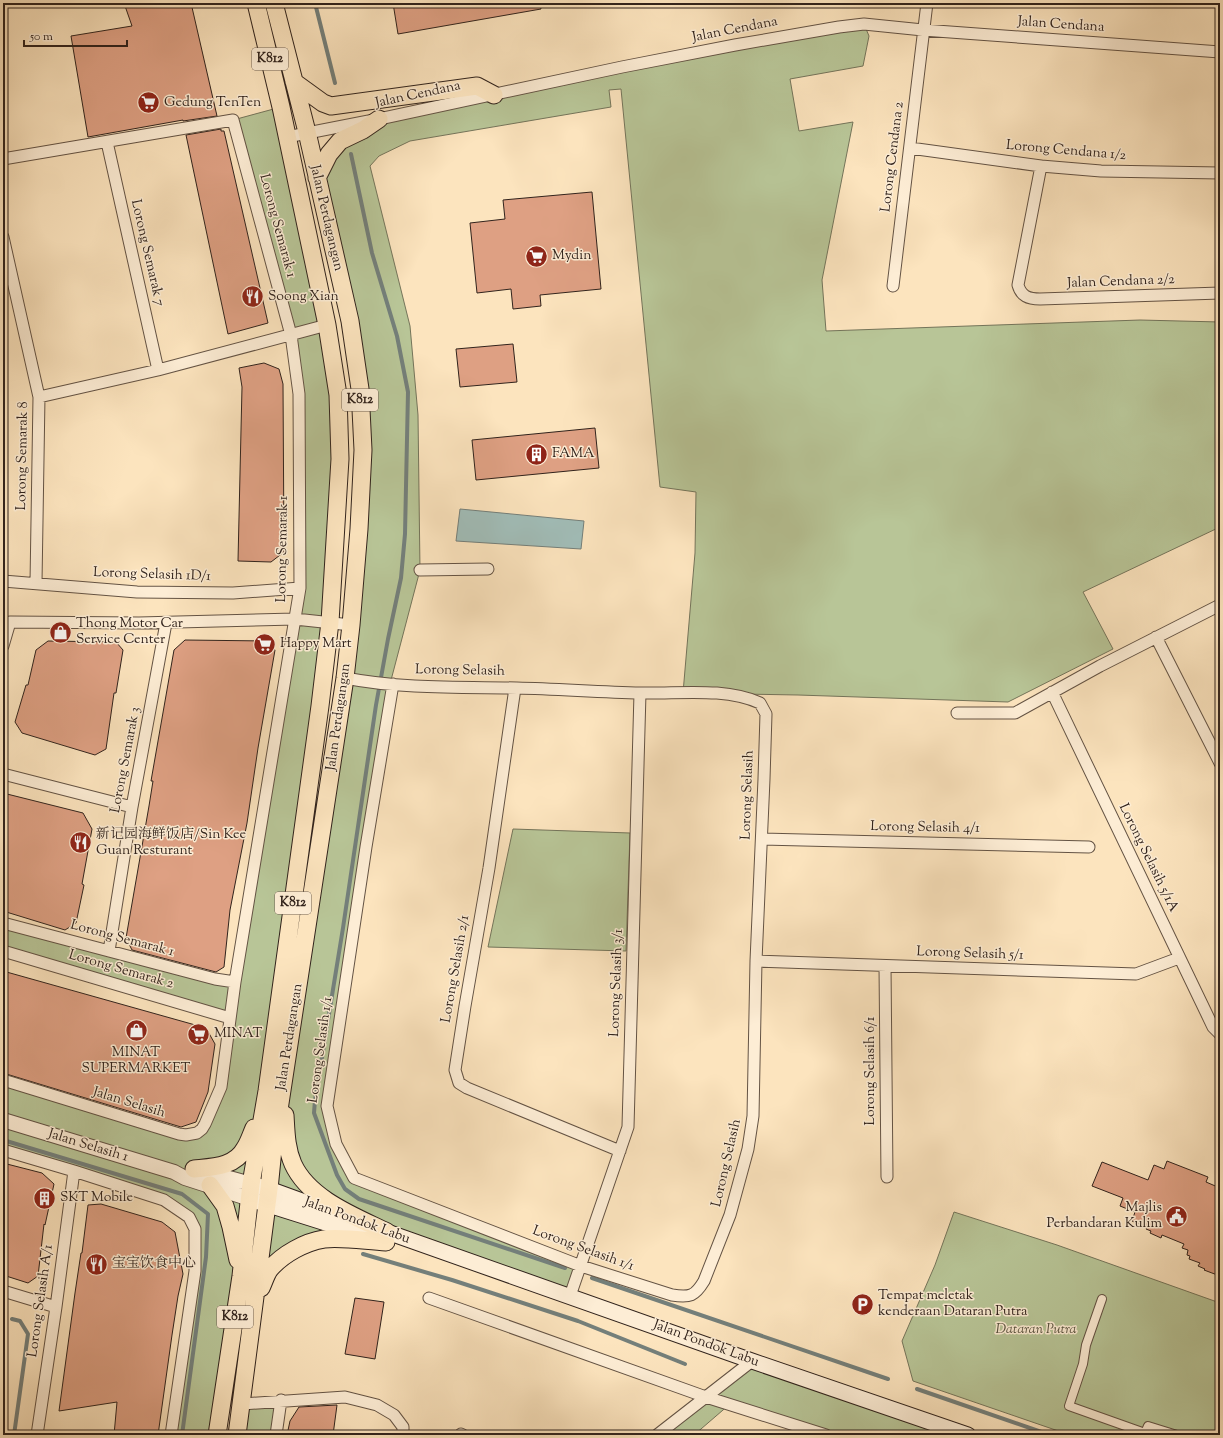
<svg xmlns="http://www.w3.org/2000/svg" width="1223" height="1438" font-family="'Sorts Mill Goudy','Noto Serif SC',serif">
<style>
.green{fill:#b8c597;stroke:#74745a}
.water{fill:#a1bdb8;stroke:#747f7a}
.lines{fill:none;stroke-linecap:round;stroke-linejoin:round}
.stream{stroke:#747f7a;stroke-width:4}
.building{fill:#dea083;stroke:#31231c}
.pedestrian-casing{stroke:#645344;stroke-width:10}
.minor-casing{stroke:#645344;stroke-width:13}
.tertiary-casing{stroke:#645344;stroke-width:16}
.secondary-casing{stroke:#31231c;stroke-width:17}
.primary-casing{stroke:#31231c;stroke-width:19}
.pedestrian{stroke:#fdedd5;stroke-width:8}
.minor{stroke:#fdedd5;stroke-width:11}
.tertiary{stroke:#fdedd5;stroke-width:14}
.secondary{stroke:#fdedd5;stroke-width:15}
.primary{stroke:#fce4be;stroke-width:17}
.labels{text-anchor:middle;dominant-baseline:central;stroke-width:3;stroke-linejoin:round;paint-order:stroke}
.shield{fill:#fdedd5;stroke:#6e6054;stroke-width:1}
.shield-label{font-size:13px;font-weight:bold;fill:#31231c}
.street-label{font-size:14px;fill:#31231c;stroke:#fdedd5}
.poi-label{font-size:14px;fill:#31231c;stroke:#fdedd5;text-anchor:start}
.park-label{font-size:14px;font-style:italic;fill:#5a5441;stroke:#fdedd5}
</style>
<rect width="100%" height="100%" fill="#fce4be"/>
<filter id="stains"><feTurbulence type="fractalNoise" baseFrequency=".005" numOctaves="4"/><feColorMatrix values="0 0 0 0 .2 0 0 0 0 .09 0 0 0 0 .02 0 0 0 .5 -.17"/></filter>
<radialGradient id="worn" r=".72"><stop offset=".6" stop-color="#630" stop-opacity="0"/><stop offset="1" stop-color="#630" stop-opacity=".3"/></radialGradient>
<path class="green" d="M864 24 869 36 863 66 790 79 799 131 853 122 822 280 826 331 1140 320 1220 322V527L1083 592 1113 649 1008 702 798 695 683 693 695 553 696 492 660 487 621 89 609 90 611 107 410 141 379 156 370 166 410 326 418 415 420 570 390 684 327 1106 354 1178 581 1266 570 1296 269 1189 345 678 363 450 317 178 329 154 379 119Z
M281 107 338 395 330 622 251 1184 188 1169 174 1172 3 1120V1080L179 1134 197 1133 221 1087 230 1018 3 951V923L234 982 295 619 299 394 291 335 233 120Z
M513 829 630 833 626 951 488 947Z
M3 1123 250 1199 217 1435H171L195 1229 174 1205 3 1150Z
M267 1204 386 1242 308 1244 261 1288Z
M954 1212 1057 1245 1220 1303V1435H1070L913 1381 902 1341 935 1265Z
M752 1361 968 1435H826L730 1404 694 1435H657Z
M281 1400 276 1435H237L242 1404Z"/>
<path class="water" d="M460 509 584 521 581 549 456 541Z"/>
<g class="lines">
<path class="stream" d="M315 3 335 83
M351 154 372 253 397 336 408 392 405 534 401 578 388 639 376 705 343 928 315 1100 314 1113 337 1175 345 1189 359 1199 565 1268
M3 1140 182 1194 208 1214 206 1257 182 1435
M363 1254 452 1280 578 1321 685 1364
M592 1278 888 1379
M12 1319 20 1321 28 1334 14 1435
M917 1389 1050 1435"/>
</g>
<path class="building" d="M124 3H191L217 116 183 121V120L88 137 71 36 132 26Z
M393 3H540L541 9 398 34Z
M221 129V131H224L268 323 228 334 186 135Z
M592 192 601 289 540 295 541 306 513 309 511 289 477 293 470 223 505 219 503 200Z
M513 344 517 382 460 387 456 349Z
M264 363 279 369 283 384 284 552 271 562 238 561 242 387 239 368Z
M595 428 599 468 476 480 472 440Z
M185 640 267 641 275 650 258 748 247 823 230 910 224 967 216 972 132 950 126 938 149 806 153 781H151L174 650Z
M48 641 116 642 123 650 116 693H114L106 749 95 755 22 733 15 722 26 685H28L36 650Z
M3 793 83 813 92 829 82 884 84 885 76 923 65 930 3 911Z
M3 971 206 1028 215 1044 208 1092 196 1122 181 1127 3 1073Z
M1167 1161 1208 1177 1206 1182 1220 1188V1276L1204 1270 1205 1269 1198 1266 1200 1263 1189 1259 1190 1256 1187 1255 1188 1250 1182 1248 1184 1244 1162 1235 1161 1238 1150 1233 1151 1231 1146 1229 1147 1227 1132 1221 1135 1212 1120 1206 1123 1198 1092 1186 1102 1162 1148 1180 1154 1165 1164 1169Z
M3 1163 42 1173 54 1184 45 1225 44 1224 38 1276 28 1283 3 1275Z
M101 1204 162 1222 175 1232 183 1274 178 1296 172 1335 158 1435H114L117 1402 59 1411 75 1293 81 1253H82L88 1205Z
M355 1298 384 1302 375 1359 345 1354Z
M337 1405 333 1435H287L290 1421 299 1407Z"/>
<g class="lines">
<defs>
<path id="pedestrian" d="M1102 1299 1086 1345 1083 1364 1069 1406 1145 1433 1148 1426 1177 1435"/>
<path id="minor" d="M287 137 379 119 622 67 735 45 839 27 864 24 923 30 1220 52
M107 142 158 370
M910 148 1041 166 1101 171 1220 173
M3 159 233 120 291 335 299 394 300 588 235 982 221 1087 205 1124 202 1129 197 1133 186 1135 179 1134 3 1080
M1041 166 1018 285C1021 296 1028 299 1040 299L1220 293
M3 237 39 397 36 583
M893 286 927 3
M39 397 158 370 327 325
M420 570 488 569
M3 581 137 592 233 593 300 588
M1156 637 1220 763
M3 646 10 622 139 623 295 619 351 625
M345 678C402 689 459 687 517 688 558 689 599 692 641 693 679 694 724 687 760 703L766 714 764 779 756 961 753 1116 748 1149 730 1215 704 1281C695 1296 690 1298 672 1295L581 1266 354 1178 336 1144 327 1106 366 847 393 684
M515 688 489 868 465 1006 455 1070 459 1083 467 1088 620 1151
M1052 692 1213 1027 1220 1034
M957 713H1015L1100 666 1220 605
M3 774 132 807
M762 839 1089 847
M3 923 215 979 235 982
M3 951 230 1018
M109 951 132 807 166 623
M756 961 1136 974 1179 958
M885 966 887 1177
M3 1150 74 1171 164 1200 189 1217 195 1229V1271L171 1435
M3 1291 56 1307
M570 1296 628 1127 640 693
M429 1298 706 1397 826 1435
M242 1404 345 1397 377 1405 394 1415 403 1427V1435
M461 1434 463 1435
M37 1435 56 1307 74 1171
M276 1435 281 1400
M657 1435 752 1361"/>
<path id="tertiary" d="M3 1120 174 1172 185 1178 250 1199
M200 1170 251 1184"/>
<path id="secondary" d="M251 1184 269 1189 343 1216
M256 1201 367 1236
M376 1228 752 1361 968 1435"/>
<path id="primary" d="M294 82 323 103 331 106 477 86 494 95
M317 178 329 154 340 141 363 130 379 119
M285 1115C286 1131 286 1148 293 1164 309 1199 354 1216 387 1232
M194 1169C213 1167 235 1167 245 1148 249 1142 251 1135 254 1128
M210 1185 225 1206 231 1227 238 1260
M261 1288C264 1282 266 1274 270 1269 283 1254 305 1242 324 1239 344 1237 366 1241 386 1242
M217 1435 241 1276 251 1184 267 1091 320 706 330 622 340 459 338 395 327 325 281 107 256 3
M237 1435 269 1189 273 1149 345 678 351 625 359 529 363 450 360 389 350 321 307 132 274 3"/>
</defs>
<use href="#pedestrian" class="pedestrian-casing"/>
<use href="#minor" class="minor-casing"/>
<use href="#tertiary" class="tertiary-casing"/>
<use href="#secondary" class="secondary-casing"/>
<use href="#primary" class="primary-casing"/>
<use href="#pedestrian" class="pedestrian"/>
<use href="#minor" class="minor"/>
<use href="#tertiary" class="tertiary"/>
<use href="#secondary" class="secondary"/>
<use href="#primary" class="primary"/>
</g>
<defs>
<symbol id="supermarket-disc" viewBox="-11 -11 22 22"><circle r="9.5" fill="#8f2418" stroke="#fdedd5"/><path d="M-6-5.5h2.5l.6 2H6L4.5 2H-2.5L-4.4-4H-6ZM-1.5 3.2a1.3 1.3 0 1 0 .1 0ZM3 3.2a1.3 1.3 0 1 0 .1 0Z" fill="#fff"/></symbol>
<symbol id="restaurant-disc" viewBox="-11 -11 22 22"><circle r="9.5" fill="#8f2418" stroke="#fdedd5"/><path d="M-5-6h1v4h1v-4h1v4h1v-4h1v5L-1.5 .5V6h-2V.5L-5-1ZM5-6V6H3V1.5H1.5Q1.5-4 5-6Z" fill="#fff"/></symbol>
<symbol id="building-disc" viewBox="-11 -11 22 22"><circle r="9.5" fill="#8f2418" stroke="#fdedd5"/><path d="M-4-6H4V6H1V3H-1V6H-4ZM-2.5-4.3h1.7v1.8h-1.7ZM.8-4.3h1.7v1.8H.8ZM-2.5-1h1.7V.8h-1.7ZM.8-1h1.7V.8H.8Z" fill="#fff"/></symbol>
<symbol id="shop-disc" viewBox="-11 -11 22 22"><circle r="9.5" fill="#8f2418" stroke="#fdedd5"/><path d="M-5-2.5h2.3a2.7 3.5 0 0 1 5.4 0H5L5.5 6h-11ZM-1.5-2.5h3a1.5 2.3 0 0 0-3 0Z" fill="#fff"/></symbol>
<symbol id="civic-disc" viewBox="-11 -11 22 22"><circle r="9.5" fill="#8f2418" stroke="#fdedd5"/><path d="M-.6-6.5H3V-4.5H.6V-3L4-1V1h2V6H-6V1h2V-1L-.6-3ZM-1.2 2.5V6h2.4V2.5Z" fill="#fff"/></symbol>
<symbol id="parking-disc" viewBox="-11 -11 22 22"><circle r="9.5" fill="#8f2418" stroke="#fdedd5"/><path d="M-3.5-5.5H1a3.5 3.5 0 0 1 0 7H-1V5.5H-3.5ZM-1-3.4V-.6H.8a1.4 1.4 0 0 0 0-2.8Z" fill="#fff"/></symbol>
</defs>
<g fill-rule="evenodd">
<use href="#supermarket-disc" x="136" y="90" width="25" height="25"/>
<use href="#supermarket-disc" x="524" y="244" width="25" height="25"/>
<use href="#restaurant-disc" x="240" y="284" width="25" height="25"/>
<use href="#building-disc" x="524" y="442" width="25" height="25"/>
<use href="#shop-disc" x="48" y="620" width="25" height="25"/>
<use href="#supermarket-disc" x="252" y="632" width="25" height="25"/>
<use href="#restaurant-disc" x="68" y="830" width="25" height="25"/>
<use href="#shop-disc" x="124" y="1018" width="25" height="25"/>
<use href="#supermarket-disc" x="186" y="1022" width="25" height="25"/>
<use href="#building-disc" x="32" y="1186" width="25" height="25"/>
<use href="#civic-disc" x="1164" y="1204" width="25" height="25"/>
<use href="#restaurant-disc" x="84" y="1252" width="25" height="25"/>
<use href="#parking-disc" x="850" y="1292" width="25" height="25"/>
</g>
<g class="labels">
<g class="shield">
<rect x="252" y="48" width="36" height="22" rx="3"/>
<rect x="342" y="389" width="36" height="22" rx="3"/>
<rect x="275" y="892" width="36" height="22" rx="3"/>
<rect x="217" y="1306" width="36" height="22" rx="3"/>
</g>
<g class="shield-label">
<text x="270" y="59">K812</text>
<text x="360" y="400">K812</text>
<text x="293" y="903">K812</text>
<text x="235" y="1317">K812</text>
</g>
<g class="street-label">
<text transform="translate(1061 25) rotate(4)">Jalan Cendana</text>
<text transform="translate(735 30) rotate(-11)">Jalan Cendana</text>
<text transform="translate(418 95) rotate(-12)">Jalan Cendana</text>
<text transform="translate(1066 151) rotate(5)">Lorong Cendana 1/2</text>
<text transform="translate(893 157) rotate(-83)">Lorong Cendana 2</text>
<text transform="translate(326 218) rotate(77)">Jalan Perdagangan</text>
<text transform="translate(277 226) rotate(75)">Lorong Semarak 1</text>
<text transform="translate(147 253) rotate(77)">Lorong Semarak 7</text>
<text transform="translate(1121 282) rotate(-2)">Jalan Cendana 2/2</text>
<text transform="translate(23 456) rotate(-89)">Lorong Semarak 8</text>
<text transform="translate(283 549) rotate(-89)">Lorong Semarak 1</text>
<text transform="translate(152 575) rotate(2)">Lorong Selasih 1D/1</text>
<text transform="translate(460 671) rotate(1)">Lorong Selasih</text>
<text transform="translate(339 717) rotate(-82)">Jalan Perdagangan</text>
<text transform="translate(126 760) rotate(-79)">Lorong Semarak 3</text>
<text transform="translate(748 795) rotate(-88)">Lorong Selasih</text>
<text transform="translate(925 828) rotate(1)">Lorong Selasih 4/1</text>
<text transform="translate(1148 858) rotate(64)">Lorong Selasih 5/1A</text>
<text transform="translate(122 939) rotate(15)">Lorong Semarak 1</text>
<text transform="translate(970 954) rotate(2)">Lorong Selasih 5/1</text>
<text transform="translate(456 969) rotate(-80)">Lorong Selasih 2/1</text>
<text transform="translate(121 970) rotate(16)">Lorong Semarak 2</text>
<text transform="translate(617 983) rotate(-88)">Lorong Selasih 3/1</text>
<text transform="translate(290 1037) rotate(-81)">Jalan Perdagangan</text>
<text transform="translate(321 1050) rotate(-82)">Lorong Selasih 1/1</text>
<text transform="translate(871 1071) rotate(-90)">Lorong Selasih 6/1</text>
<text transform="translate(129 1103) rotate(17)">Jalan Selasih</text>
<text transform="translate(88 1146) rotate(17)">Jalan Selasih 1</text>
<text transform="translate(727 1163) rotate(-77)">Lorong Selasih</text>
<text transform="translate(357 1221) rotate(20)">Jalan Pondok Labu</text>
<text transform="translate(583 1249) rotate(20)">Lorong Selasih 1/1</text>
<text transform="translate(41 1301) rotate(-82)">Lorong Selasih A/1</text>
<text transform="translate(706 1344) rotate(20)">Jalan Pondok Labu</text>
</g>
<g class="poi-label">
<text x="164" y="103">Gedung TenTen</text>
<text x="552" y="256">Mydin</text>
<text x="268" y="297">Soong Xian</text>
<text x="552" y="454">FAMA</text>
<text x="76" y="624">Thong Motor Car<tspan x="76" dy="16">Service Center</tspan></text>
<text x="280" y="644">Happy Mart</text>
<text x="96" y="835">新记园海鲜饭店/Sin Kee<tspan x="96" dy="16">Guan Resturant</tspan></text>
<text x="214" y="1034">MINAT</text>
<text x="136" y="1053" text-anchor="middle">MINAT<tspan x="136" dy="16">SUPERMARKET</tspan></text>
<text x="60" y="1198">SKT Mobile</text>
<text x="1162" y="1208" text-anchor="end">Majlis<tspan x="1162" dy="16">Perbandaran Kulim</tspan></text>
<text x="112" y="1264">宝宝饮食中心</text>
<text x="878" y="1296">Tempat meletak<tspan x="878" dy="16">kenderaan Dataran Putra</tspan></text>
</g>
<g class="park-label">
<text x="1036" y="1330">Dataran Putra</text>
</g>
</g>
<rect width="1223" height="1438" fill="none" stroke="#fce4be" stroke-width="16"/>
<rect x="4" y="4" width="1215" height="1430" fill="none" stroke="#31231c" stroke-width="2"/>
<rect x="8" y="8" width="1207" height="1422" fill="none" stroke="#31231c"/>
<path d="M24 40v6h103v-6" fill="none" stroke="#31231c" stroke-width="2"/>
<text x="30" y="40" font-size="12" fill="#31231c" stroke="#fdedd5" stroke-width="3" paint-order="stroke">50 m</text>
<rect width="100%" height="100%" filter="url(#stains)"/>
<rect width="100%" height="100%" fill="url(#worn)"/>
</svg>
